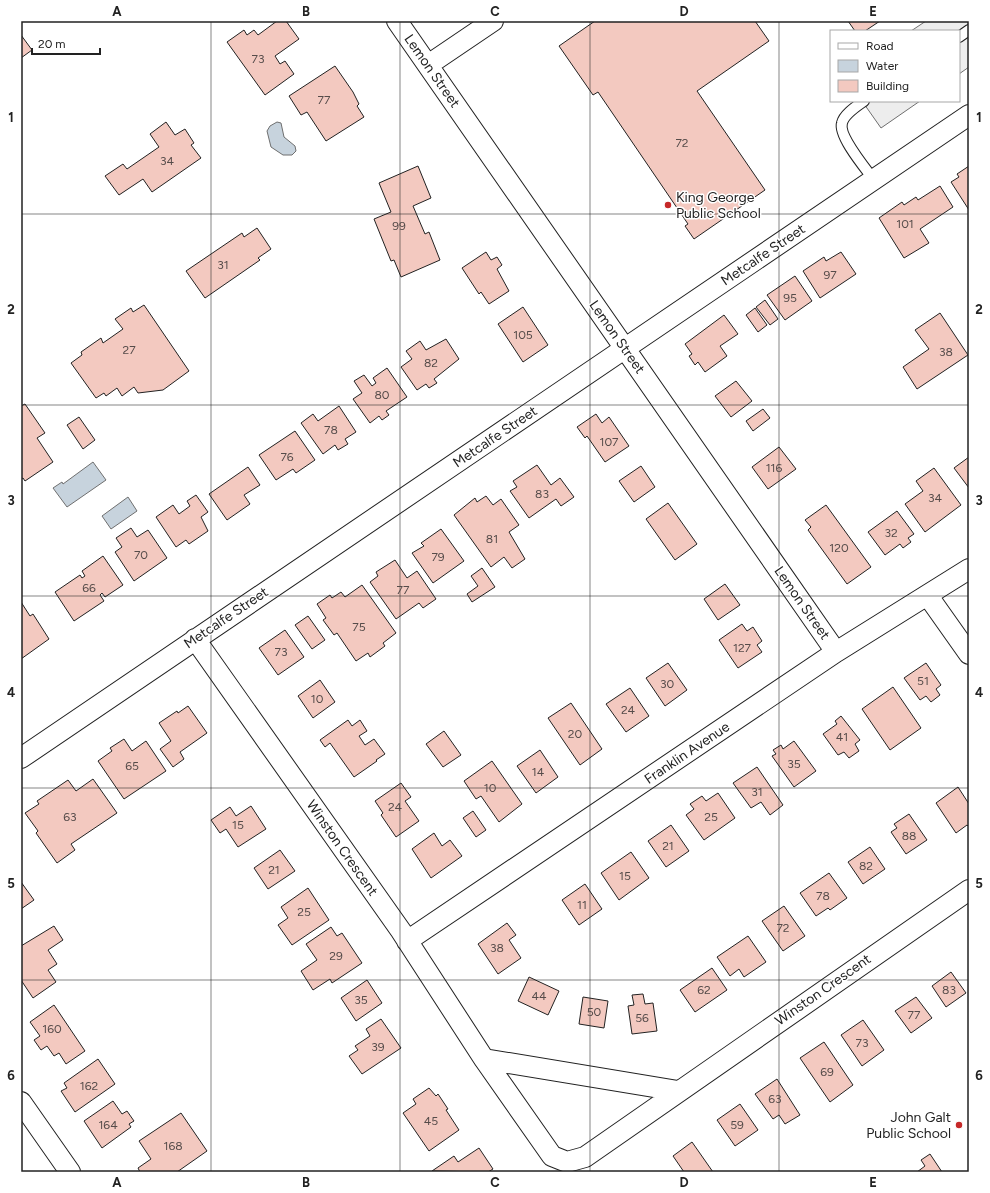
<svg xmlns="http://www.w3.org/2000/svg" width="990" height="1193" font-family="Figtree,sans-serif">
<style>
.parking{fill:#ededed;stroke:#6f6f6f}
.water{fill:#c7d3dd;stroke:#6f6f6f}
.building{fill:#f3c9c0;stroke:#222}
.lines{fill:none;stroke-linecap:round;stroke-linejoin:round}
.service-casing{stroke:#222;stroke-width:12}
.minor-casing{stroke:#222;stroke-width:22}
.service{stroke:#fff;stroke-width:10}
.minor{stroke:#fff;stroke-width:20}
.grid{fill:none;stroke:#222;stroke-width:1;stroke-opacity:0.55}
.poi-dot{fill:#c62828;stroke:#fff;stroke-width:1.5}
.labels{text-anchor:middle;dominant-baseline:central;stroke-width:3;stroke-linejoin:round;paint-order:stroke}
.number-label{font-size:12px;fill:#564c4a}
.street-label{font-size:14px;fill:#222;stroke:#fff}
.poi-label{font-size:14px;fill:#222;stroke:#fff;text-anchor:start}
.neatline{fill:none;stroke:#222;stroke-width:1.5}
.grid-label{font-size:13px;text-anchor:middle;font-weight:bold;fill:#222}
</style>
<rect width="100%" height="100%" fill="#fff"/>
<path class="parking" d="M926 21H969V67L959 74V31H911Z
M862 101H920L881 128Z"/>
<path class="water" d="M277 122 281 123 284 137 295 146 296 151 292 155H283L271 147 267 131 270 126Z
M93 462 106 480 67 507 53 488 62 482 63 484Z
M128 497 137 511 111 529 102 516Z"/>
<path class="building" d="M277 21H286L299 39 275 56 280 64 285 61 294 74 265 95 227 42 244 30 247 35 254 30 258 35Z
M595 21H755L769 41 697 91 765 190 694 239 685 226 688 224 598 92 593 95 559 46Z
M848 21H880L865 31H855Z
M21 35 32 50 21 58Z
M335 66 353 92 359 104 357 106 364 117 326 141 307 112 301 115 289 96Z
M166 122 175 135 185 129 194 143 191 145 201 158 152 192 143 179 119 195 105 176 123 164 127 169 159 147 150 134Z
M418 166 431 198 413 206 425 234 429 232 440 260 401 277 394 260 391 261 374 219 391 212 379 183Z
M969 166V210L951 182 959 177 957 174Z
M940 186 953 207 920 229 929 243 904 258 879 218 902 202 904 205 916 197 918 200Z
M257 228 271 249 258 258 260 260 205 298 186 271 242 233 244 237Z
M486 252 491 260 497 257 502 265 497 269 509 291 489 304 481 292 479 294 462 268Z
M841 252 856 274 820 298 803 271 824 257 826 261Z
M795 276 812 301 785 320 767 295Z
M765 300 778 319 770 325 756 307Z
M144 305 189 371 163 390 138 393 134 387 122 396 117 388 106 396 104 393 96 398 71 363 82 355 81 352 101 338 103 343 123 329 115 319 131 308 133 312Z
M523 307 548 345 523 362 498 324Z
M755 308 767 325 758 332 746 315Z
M940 313 968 355 917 389 903 367 929 349 915 330Z
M724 315 738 334 720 346 727 356 705 372 698 362 695 365 689 356 692 354 685 344Z
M446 339 459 359 434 379 437 383 429 388 426 384 417 390 401 367 412 359 406 351 420 341 426 350Z
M387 368 407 397 386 411 389 415 382 420 379 416 370 423 353 399 362 393 354 381 364 375 372 386 376 383 373 378Z
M736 381 752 401 731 417 715 396Z
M25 404 45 433 37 438 53 462 25 481 23 478 21 479V406Z
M339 406 356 432 345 439 348 444 338 450 335 445 323 454 301 423 313 414 318 421Z
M763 409 770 418 753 431 746 421Z
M596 414 602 423 609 417 629 446 605 462 587 436 585 438 577 427Z
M79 417 95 440 83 449 67 425Z
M295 431 315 460 296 473 293 469 276 480 259 455Z
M779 447 796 469 768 489 752 467Z
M969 457V488L954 468Z
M537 465 551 485 560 478 574 497 561 506 556 499 529 518 510 491 517 487 513 481Z
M641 466 655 487 634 502 619 481Z
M248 467 260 485 244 495 250 504 227 520 209 494Z
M934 468 961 505 925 532 905 504 923 491 916 481Z
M196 495 208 512 201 517 208 531 189 544 186 540 176 547 156 517 173 505 179 514 190 506 187 501Z
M486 496 493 505 501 499 519 525 509 532 525 559 512 568 504 557 491 567 454 515 475 498 477 502Z
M668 503 697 544 675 560 646 519Z
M826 505 871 567 847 584 808 530 811 527 805 520Z
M897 511 914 534 908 538 911 542 903 548 900 544 885 555 868 532Z
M131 528 137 537 148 530 167 558 134 581 115 552 122 547 116 538Z
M441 529 464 561 433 583 412 553 424 546 421 543Z
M103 556 123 585 105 597 102 593 100 595 104 601 74 621 55 592 80 575 82 578 85 576 82 571Z
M395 560 407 578 417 571 436 599 423 608 419 603 396 619 370 582 378 576 376 572Z
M482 568 495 587 472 602 467 594 478 586 471 576Z
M725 584 740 605 718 620 704 599Z
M362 585 396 633 383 643 385 646 370 657 368 653 356 661 337 633 334 635 323 620 326 618 317 604 330 595 332 598 341 592 345 597Z
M21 602 30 616 33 614 49 639 21 659Z
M308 616 325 640 312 649 295 625Z
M742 624 747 631 753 627 762 641 757 645 762 652 738 668 719 640Z
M285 630 304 657 278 675 259 648Z
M668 663 687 690 665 706 646 678Z
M926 663 941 685 936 689 940 695 931 702 926 696 920 700 904 678Z
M320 680 335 702 313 718 298 696Z
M893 687 921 728 890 750 862 709Z
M630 688 649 716 626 732 606 704Z
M571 703 602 749 580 765 548 718Z
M188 706 207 733 180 752 184 759 173 767 160 749 171 741 159 723 177 711 178 713Z
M841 716 860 740 855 744 859 751 849 758 844 752 838 755 823 734 837 724 835 721Z
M348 720 352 726 360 720 367 731 359 736 365 745 374 739 385 754 376 760 377 761 354 777 330 743 325 747 320 740Z
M444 731 461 755 443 767 426 744Z
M124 739 132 751 146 741 166 771 124 799 98 761 112 751 110 748Z
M794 741 816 771 794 787 772 756 776 754 773 750 781 745 783 749Z
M540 750 558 777 536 793 517 766Z
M492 761 522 804 499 822 481 796 476 799 464 781Z
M757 767 783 805 770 815 761 802 751 808 733 783Z
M93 779 117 813 71 844 75 850 57 863 36 833 38 831 25 813 39 804 37 801 68 780 76 791Z
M401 783 411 797 405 801 419 821 396 837 381 815 383 813 375 801Z
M958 787 969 804V827L967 825 956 833 936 803Z
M718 793 735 818 704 840 686 815 694 809 690 804 702 796 706 801Z
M251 806 266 829 238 847 226 829 220 833 211 820 230 807 236 816Z
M473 811 486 830 476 837 463 818Z
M909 814 927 840 906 854 891 832 897 828 894 824Z
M671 825 689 851 666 867 648 841Z
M434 833 442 846 450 840 462 856 431 878 412 849Z
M870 847 885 869 863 884 848 862Z
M280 850 295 871 268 889 254 868Z
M631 852 649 878 619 900 601 873Z
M829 873 847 898 830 910 828 908 816 916 800 893Z
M21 882 34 900 21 909Z
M585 884 602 909 579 925 562 900Z
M308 888 329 920 292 945 278 925 288 918 281 907Z
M784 906 805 936 783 951 762 921Z
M507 923 516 935 509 940 521 958 498 974 478 944Z
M54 926 63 940 48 950 57 964 48 970 56 982 33 998 21 980V946Z
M331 927 337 936 342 933 362 963 332 983 330 979 313 990 301 971 317 960 306 944Z
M748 936 766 962 744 977 739 969 730 976 717 957Z
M712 968 727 990 695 1012 680 990Z
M951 972 966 993 946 1007 932 986Z
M529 977 559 991 548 1015 518 1001Z
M367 980 382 1003 356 1021 341 998Z
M643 994 645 1004 653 1003 657 1031 632 1034 628 1006 634 1005 632 995Z
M583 997 608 1001 604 1028 579 1024Z
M916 997 932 1018 911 1033 895 1011Z
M54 1005 85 1051 66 1064 59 1053 54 1056 47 1046 41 1050 34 1040 40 1036 30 1022Z
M381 1019 401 1048 362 1074 349 1056 358 1050 355 1046 370 1036 366 1029Z
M863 1020 884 1050 862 1066 841 1035Z
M824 1042 853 1085 830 1102 800 1058Z
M98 1059 115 1084 75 1112 61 1091 67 1088 64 1083Z
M777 1079 800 1115 785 1124 779 1115 773 1119 755 1094Z
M429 1088 436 1096 438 1094 448 1109 446 1110 459 1130 429 1151 403 1113 416 1104 413 1099Z
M113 1101 122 1114 127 1111 134 1121 129 1124 131 1127 102 1148 84 1121Z
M740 1104 758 1130 735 1146 717 1120Z
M181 1113 207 1151 177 1172H140L138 1168 151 1159 139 1141Z
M692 1142 713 1172H684L673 1156Z
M479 1148 493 1169 488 1172 432 1171 454 1156 458 1162Z
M930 1154 942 1172H917L925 1166 921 1160Z"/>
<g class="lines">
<defs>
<path id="service" d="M959 37 969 30
M864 101C857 106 844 114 842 123 838 136 866 169 874 180"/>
<path id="minor" d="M397 21 836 652
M428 65 493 21
M928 596 969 654
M195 639 401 931 484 1059 552 1156 567 1162 585 1157 969 890
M21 758 969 115
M407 941 836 652 969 569
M484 1059 678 1091
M21 1102 70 1172"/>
</defs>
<use href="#service" class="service-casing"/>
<use href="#minor" class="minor-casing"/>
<use href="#service" class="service"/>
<use href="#minor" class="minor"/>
</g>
<path class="grid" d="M211 21V1172M400 21V1172M590 21V1172M779 21V1172M21 214H969M21 405H969M21 596H969M21 788H969M21 980H969"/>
<g class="poi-dot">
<circle cx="668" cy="205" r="4"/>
<circle cx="959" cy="1125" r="4"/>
</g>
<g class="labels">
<g class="number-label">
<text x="258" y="59">73</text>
<text x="324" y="100">77</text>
<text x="682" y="143">72</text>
<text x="167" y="161">34</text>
<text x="905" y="224">101</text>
<text x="399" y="226">99</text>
<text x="223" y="265">31</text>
<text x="830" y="275">97</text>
<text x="790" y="298">95</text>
<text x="523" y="335">105</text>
<text x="129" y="350">27</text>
<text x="946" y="352">38</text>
<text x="431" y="363">82</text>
<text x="382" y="395">80</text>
<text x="331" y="430">78</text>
<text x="609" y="442">107</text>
<text x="287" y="457">76</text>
<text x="774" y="468">116</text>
<text x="542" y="494">83</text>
<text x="935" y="498">34</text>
<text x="891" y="533">32</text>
<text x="492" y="539">81</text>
<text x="839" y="548">120</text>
<text x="141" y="555">70</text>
<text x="438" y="557">79</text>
<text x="89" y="588">66</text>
<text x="403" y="590">77</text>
<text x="359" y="627">75</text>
<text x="742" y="648">127</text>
<text x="281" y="652">73</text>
<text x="923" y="681">51</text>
<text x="667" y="684">30</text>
<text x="317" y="699">10</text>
<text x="628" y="710">24</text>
<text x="575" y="734">20</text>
<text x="842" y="737">41</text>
<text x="794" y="764">35</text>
<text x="132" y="766">65</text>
<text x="538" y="772">14</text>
<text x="490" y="788">10</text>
<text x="757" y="792">31</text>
<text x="395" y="807">24</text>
<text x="70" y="817">63</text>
<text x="711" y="817">25</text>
<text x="238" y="825">15</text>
<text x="909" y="836">88</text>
<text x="668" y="846">21</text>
<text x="866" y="866">82</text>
<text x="274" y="870">21</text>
<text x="625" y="876">15</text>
<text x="823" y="896">78</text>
<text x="582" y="905">11</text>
<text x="304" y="912">25</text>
<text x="783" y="928">72</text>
<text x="497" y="948">38</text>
<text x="336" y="956">29</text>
<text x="704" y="990">62</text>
<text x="949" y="990">83</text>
<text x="539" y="996">44</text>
<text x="361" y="1000">35</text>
<text x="594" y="1012">50</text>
<text x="914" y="1015">77</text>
<text x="642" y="1018">56</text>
<text x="52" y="1029">160</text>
<text x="862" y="1043">73</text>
<text x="378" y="1047">39</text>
<text x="827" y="1072">69</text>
<text x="89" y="1086">162</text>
<text x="775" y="1099">63</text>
<text x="431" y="1121">45</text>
<text x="108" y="1125">164</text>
<text x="737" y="1125">59</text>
<text x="173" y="1146">168</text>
</g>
<g class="street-label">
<text transform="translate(432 71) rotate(55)">Lemon Street</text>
<text transform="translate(763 255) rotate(-34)">Metcalfe Street</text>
<text transform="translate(617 337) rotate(55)">Lemon Street</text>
<text transform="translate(495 437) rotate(-34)">Metcalfe Street</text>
<text transform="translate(802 603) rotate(55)">Lemon Street</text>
<text transform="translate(226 618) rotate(-34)">Metcalfe Street</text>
<text transform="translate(687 753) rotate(-34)">Franklin Avenue</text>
<text transform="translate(342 848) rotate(55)">Winston Crescent</text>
<text transform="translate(823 990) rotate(-35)">Winston Crescent</text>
</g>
<g class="poi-label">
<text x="676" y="197">King George<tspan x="676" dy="16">Public School</tspan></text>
<text x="951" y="1117" text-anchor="end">John Galt<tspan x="951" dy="16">Public School</tspan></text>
</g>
</g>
<rect width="990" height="1193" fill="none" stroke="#ffffff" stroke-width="44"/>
<rect x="830" y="30" width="130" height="72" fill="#ffffff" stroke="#a7a7a7"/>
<rect x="838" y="43" width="20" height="6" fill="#ffffff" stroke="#a7a7a7"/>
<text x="866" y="50" font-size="12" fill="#222222">Road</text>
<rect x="838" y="60" width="20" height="12" fill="#c7d3dd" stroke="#a7a7a7"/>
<text x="866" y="70" font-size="12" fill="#222222">Water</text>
<rect x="838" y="80" width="20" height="12" fill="#f3c9c0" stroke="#a7a7a7"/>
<text x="866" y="90" font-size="12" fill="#222222">Building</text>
<path d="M32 48v6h68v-6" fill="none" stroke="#222222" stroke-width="2"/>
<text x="38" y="48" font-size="12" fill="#222222" stroke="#ffffff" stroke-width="3" paint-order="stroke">20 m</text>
<rect x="22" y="22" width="946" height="1149" class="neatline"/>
<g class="grid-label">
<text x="117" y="16">A</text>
<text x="306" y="16">B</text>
<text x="495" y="16">C</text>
<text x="684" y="16">D</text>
<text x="873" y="16">E</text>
<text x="11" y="122">1</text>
<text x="979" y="122">1</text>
<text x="11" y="314">2</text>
<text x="979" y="314">2</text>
<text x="11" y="505">3</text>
<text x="979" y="505">3</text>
<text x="11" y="697">4</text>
<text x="979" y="697">4</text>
<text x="11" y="888">5</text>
<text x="979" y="888">5</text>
<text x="11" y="1080">6</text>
<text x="979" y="1080">6</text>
<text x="117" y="1187">A</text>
<text x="306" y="1187">B</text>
<text x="495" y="1187">C</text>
<text x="684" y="1187">D</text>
<text x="873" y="1187">E</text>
</g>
</svg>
